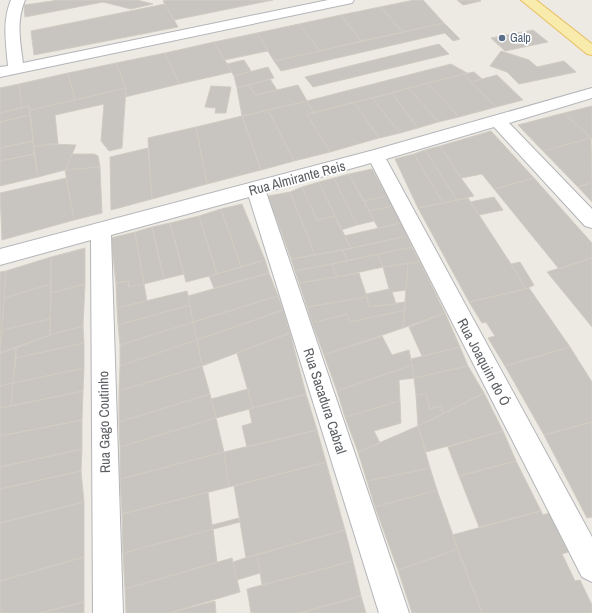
<svg xmlns="http://www.w3.org/2000/svg" width="592" height="613" font-family="'Archivo Narrow',sans-serif">
<style>
.building{fill:#c8c5c0;stroke:#d1ccc2}
.lines{fill:none;stroke-linecap:round;stroke-linejoin:round}
.minor-casing{stroke:#b3b5b9;stroke-width:2}
.major-casing{stroke:#e7be61;stroke-width:2}
.minor{fill:#fff;fill-rule:evenodd}
.major{fill:#f9ebab;fill-rule:evenodd}
.service-dot{fill:#5c6f8a;stroke:#fff;stroke-width:1.5}
.labels{text-anchor:middle;dominant-baseline:central;stroke-width:3.5;stroke-linejoin:round;paint-order:stroke}
.far-service-label{font-size:12px;fill:#4e5e75;stroke:#fff;text-anchor:start}
.street-label{font-size:14px;fill:#5b5e62;stroke:#fff}
</style>
<rect width="100%" height="100%" fill="#edeae3"/>
<path class="building" d="M59 0H137L153 4 131 9 103 2 25 17 24 5Z
M166 0H273L174 20 163 1Z
M414 0H423L444 23 403 32 380 7Z
M457 0H480L481 1 463 5Z
M165 4 178 27 34 55 31 31Z
M380 7 403 32 361 41 341 15Z
M341 15 361 41 320 51 299 24Z
M444 23 460 39 453 41 445 33 281 71 274 61Z
M299 24 320 51 274 61 257 33Z
M533 30 548 42 505 51 491 38Z
M257 33 268 51 224 60 214 42Z
M214 42 232 72 179 84 165 53Z
M439 44 449 54 313 87 305 77Z
M501 51 529 60 537 67 564 61 576 72 519 84 507 72 490 66Z
M165 53 179 84 125 97 126 88 116 63Z
M244 60 251 71 234 76 227 64Z
M116 63 126 88 75 100 68 73Z
M451 64 467 73 314 113 307 101Z
M268 67 274 78 237 88 234 76Z
M474 72 482 79 471 82 464 74Z
M68 73 75 100 30 110 29 106 22 108 19 84Z
M464 74 471 82 496 107 459 117 428 83Z
M497 75 523 100 496 107 471 82Z
M270 79 277 90 256 95 248 85Z
M428 83 459 117 438 122 409 88Z
M19 84 22 108 0 113V88Z
M248 85 256 95 298 85 307 101 242 116 237 88Z
M211 86 231 87 226 113H215L216 108 205 107Z
M126 88 122 148 109 151 101 141 104 104 55 115 58 144H50L34 147 30 110Z
M409 88 438 122 418 128 392 93Z
M392 93 418 128 400 133 372 98Z
M372 98 400 133 379 138 354 102Z
M307 101 314 113 307 114 330 152 294 161 268 110Z
M354 102 379 138 330 152 307 114Z
M29 106 30 115 0 122V113Z
M592 106V139L564 113Z
M268 110 294 161 261 170 242 116Z
M564 113 591 138 543 151 518 125Z
M30 115 33 141 0 148V122Z
M242 116 261 170 207 184 196 127Z
M196 127 207 184 152 199 148 138Z
M491 131 534 178 494 189 482 174 461 178 440 146Z
M591 138 592 182 578 187 543 151Z
M33 141 34 154 0 161V148Z
M50 144 76 145 65 170 38 177 34 147Z
M440 146 461 178 474 196 457 200 425 150Z
M148 148 152 199 111 210 110 157Z
M425 150 457 200 443 203 414 154Z
M34 154 38 177 0 186V161Z
M72 154H94L98 156 100 167 65 170Z
M414 154 443 203 418 208 395 159Z
M100 167 102 213 74 220 65 170Z
M372 169 387 196 364 201 349 174Z
M349 174 369 211 374 221 357 225 334 178Z
M66 178 74 220 2 240 0 193Z
M334 178 357 225 341 230 319 182Z
M534 178 592 243V258L559 269 494 189Z
M319 182 335 216 317 220 302 187Z
M592 182V202L578 187Z
M302 187 317 220 335 216 351 248 315 255 290 192Z
M290 192 315 255 291 259 268 196Z
M387 196 392 206 369 211 364 201Z
M494 197 503 210 479 215 470 202Z
M468 198 511 264 526 289 469 302 418 208Z
M242 204 265 260 241 267 221 209Z
M392 206 401 223 378 228 369 211Z
M221 209 241 267 217 274 199 216Z
M199 216 217 274 186 282 170 223Z
M170 223 184 274 164 279 152 227Z
M401 223 407 236 351 248 344 236Z
M152 227 164 279 144 284 135 232Z
M135 232 144 284 129 287V281L116 283 111 238Z
M407 236 412 247 347 261 343 250Z
M412 247 420 262 383 267 377 254Z
M85 248V284L51 293V257Z
M343 250 347 261 295 271 291 259Z
M377 254 383 267 337 277 332 264Z
M51 257V284L4 298 6 271Z
M592 258V327L547 272Z
M265 260 269 273 214 288 209 276Z
M420 262 445 313 403 328 408 263Z
M520 262 534 285 526 289 511 264Z
M408 263 406 290 392 292 396 304 369 307 366 294 389 289 383 267Z
M332 264 337 277 299 283 295 271Z
M6 271 2 330 0 353V272Z
M269 273 278 296 193 322 188 296Z
M359 273 367 297 307 307 299 283Z
M129 281V287L144 284 147 301 117 308 116 283Z
M51 284 50 319 2 330 4 298Z
M85 284 83 326 50 335 51 293Z
M529 288 570 347 505 366 488 338 495 336 486 322 482 323 469 302Z
M187 291 190 305 118 325 117 308Z
M278 296 283 310 197 340 193 322Z
M367 297 369 307 405 302V310L350 322 347 314 312 323 307 307Z
M190 305 193 322 120 345 118 325Z
M283 310 290 333 202 366 197 340Z
M405 310 403 328 324 355 312 323 347 314 350 322Z
M445 313 460 347 422 356 409 327Z
M50 319V335L0 353 2 330Z
M193 322 197 340 120 366V345Z
M83 326 84 343 16 358V348L50 335Z
M290 333 306 394 253 408 237 353Z
M382 336 392 355 409 350 412 365 337 391 324 355Z
M197 340 202 366 119 391 120 366Z
M84 343V368L13 383 16 358Z
M460 347 468 366 414 378 411 359Z
M570 347 592 382V422L544 435 505 366Z
M16 348 13 383 0 386V353Z
M412 365 414 378 399 380 400 401 345 417 337 391Z
M202 366 210 394 119 422V391Z
M468 366 484 393 443 414 441 406 430 409 426 394 416 395 414 378Z
M84 368 83 391 11 406 13 383Z
M13 383 11 406 0 408V386Z
M248 389 253 408 216 418 211 399Z
M83 391 82 420 0 436V408Z
M484 393 503 431 426 452 418 426Z
M210 394 216 418 120 447 119 422Z
M306 394 317 430 247 447 242 426 252 423 249 409Z
M426 394 430 409 441 406 443 414 418 426 416 395Z
M400 401 401 423 374 431 380 443 358 452 345 417Z
M216 418 224 452 120 479V447Z
M82 420V449L0 467V436Z
M592 422V517L587 518 544 435Z
M418 426 430 468 367 481 358 452Z
M317 430 326 462 229 487 224 452Z
M503 431 516 461 459 476 448 447Z
M82 449 81 471 0 489V467Z
M224 452 229 487 122 514 120 479Z
M516 461 541 511 479 527 459 476Z
M326 462 345 530 246 558 234 486Z
M430 468 437 490 375 507 367 481Z
M81 471 84 502 0 523V489Z
M437 490 458 549 398 570 375 507Z
M208 492 212 525 239 518 240 522 123 553 122 514Z
M84 502V557L0 581V523Z
M541 511 543 515 549 513 568 552 562 554 575 581 580 580 592 605V613H482L452 535Z
M213 529 217 562 125 589 123 553Z
M345 530 353 561 262 585 257 554Z
M458 549 482 613H412L398 570Z
M257 554 260 573 237 580 233 562Z
M84 557V602L39 613H0V581Z
M232 558 240 592 169 613H126L125 589Z
M353 561 361 596 300 613H251L247 589Z
M361 596 366 613H300Z
M215 601 216 613H169Z
M84 602V613H39Z"/>
<g class="lines">
<defs>
<path id="minor" d="M11 0H25C16 21 20 41 23 63L328 0H354L352 3 347 4 0 77V67L8 66C6 43 2 21 11 0Z
M592 88V98L509 123 592 209V228L585 226 494 127 386 159 592 537V582L582 577 371 163 266 192 409 613H379L249 197 111 235 123 613H93L91 240 0 265V249L374 150Z"/>
<path id="major" d="M521 0H536L592 44V55L587 54Z"/>
</defs>
<use href="#minor" class="minor-casing"/>
<use href="#major" class="major-casing"/>
<use href="#minor" class="minor"/>
<use href="#major" class="major"/>
</g>
<circle class="service-dot" cx="502" cy="38" r="4"/>
<g class="labels">
<g class="far-service-label">
<text x="510" y="38">Galp</text>
</g>
<g class="street-label">
<text transform="translate(297 178) rotate(-15)">Rua Almirante Reis</text>
<text transform="translate(484 362) rotate(62)">Rua Joaquim do Ó</text>
<text transform="translate(325 401) rotate(72)">Rua Sacadura Cabral</text>
<text transform="translate(104 422) rotate(-91)">Rua Gago Coutinho</text>
</g>
</g>
</svg>
